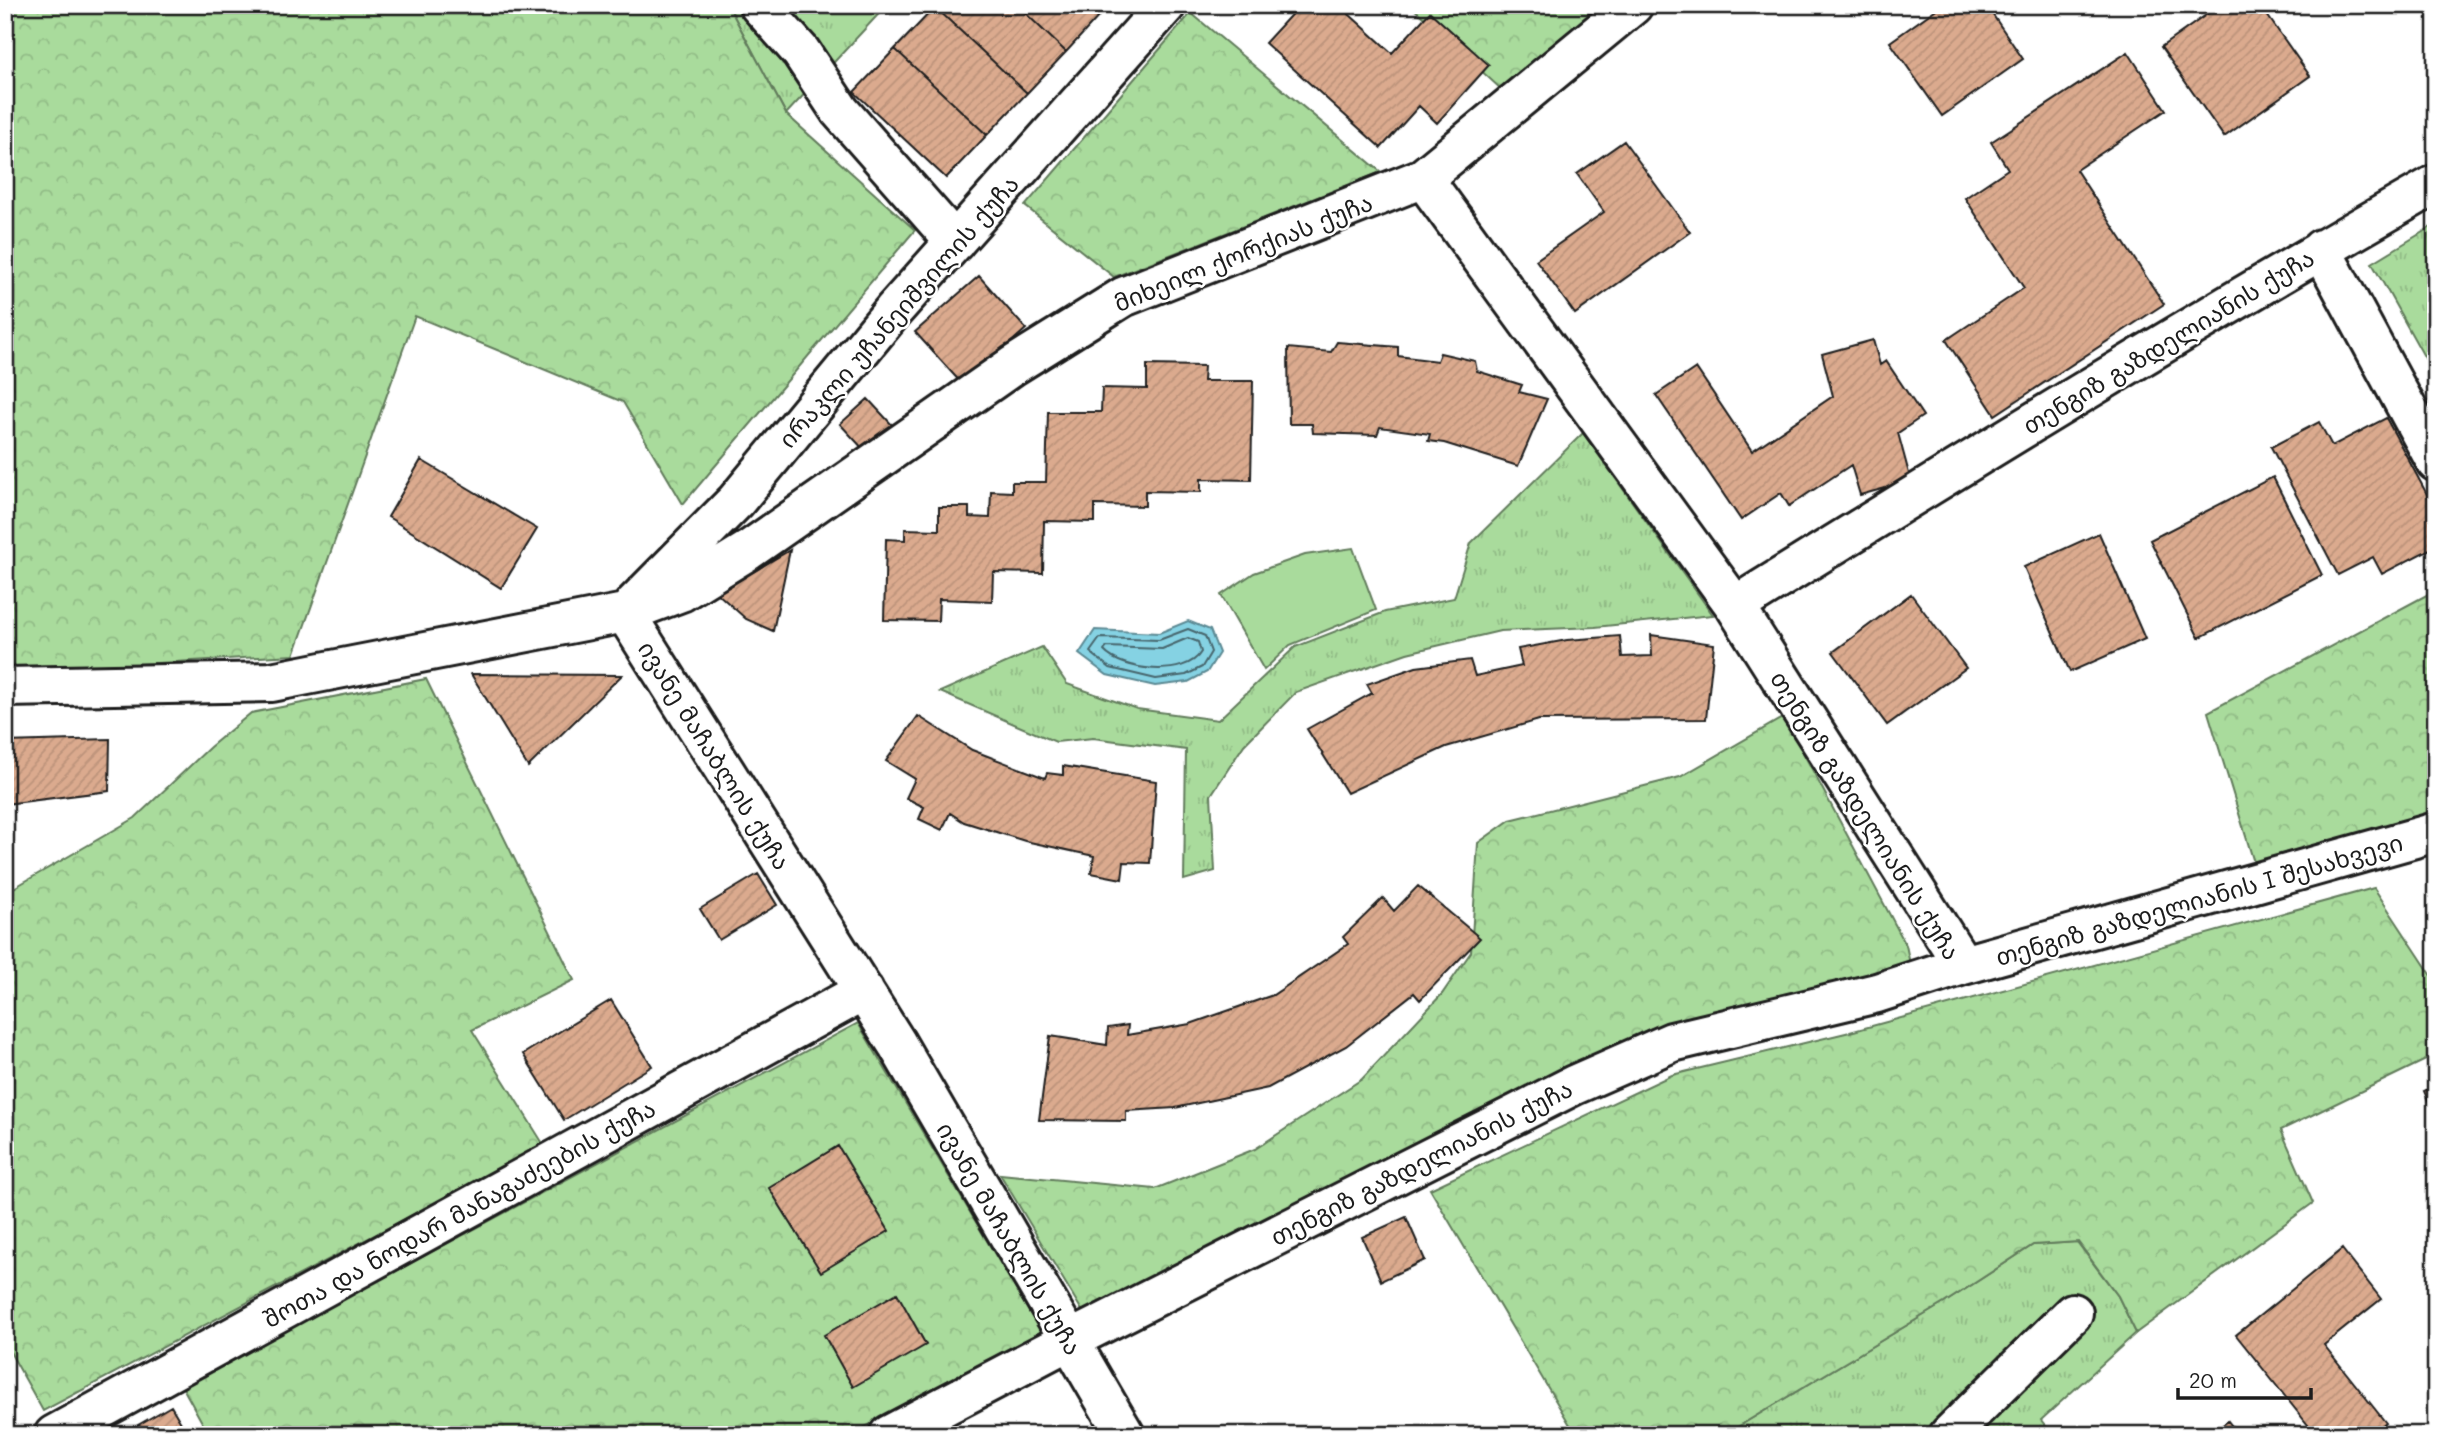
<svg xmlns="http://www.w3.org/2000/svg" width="2441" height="1440" font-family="Mali,'Noto Sans Georgian',sans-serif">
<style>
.grass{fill:url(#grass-tufts);stroke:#627c5c;stroke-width:2}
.forest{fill:url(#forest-crowns);stroke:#627c5c;stroke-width:2}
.pitch{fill:#a9db9c;stroke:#627c5c;stroke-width:2}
.water{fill:#85d2e3;stroke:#5b8993;stroke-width:2}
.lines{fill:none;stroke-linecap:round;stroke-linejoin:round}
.shore{stroke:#46656c;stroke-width:2}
.building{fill:url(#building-hatch);stroke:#1c1c1c;stroke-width:2}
.minor-casing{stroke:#1c1c1c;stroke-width:44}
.minor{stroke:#fff;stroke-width:38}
.labels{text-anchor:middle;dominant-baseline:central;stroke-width:5;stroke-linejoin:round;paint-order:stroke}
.street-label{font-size:24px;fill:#1c1c1c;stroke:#fff}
</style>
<defs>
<pattern id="grass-tufts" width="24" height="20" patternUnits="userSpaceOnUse" patternTransform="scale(1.75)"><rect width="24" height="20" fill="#a9db9c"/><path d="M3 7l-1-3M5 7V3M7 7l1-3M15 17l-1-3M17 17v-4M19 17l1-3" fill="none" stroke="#91bb86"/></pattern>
<pattern id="forest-crowns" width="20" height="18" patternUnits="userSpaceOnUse" patternTransform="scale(1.75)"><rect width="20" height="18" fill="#a9db9c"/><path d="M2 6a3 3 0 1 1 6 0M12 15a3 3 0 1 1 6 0" fill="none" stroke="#91bb86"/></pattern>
<pattern id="building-hatch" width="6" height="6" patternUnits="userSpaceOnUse" patternTransform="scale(1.75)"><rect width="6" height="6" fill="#dbaa8e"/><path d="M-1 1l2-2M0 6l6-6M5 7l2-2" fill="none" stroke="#bb927a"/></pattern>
</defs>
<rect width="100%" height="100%" fill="#fff"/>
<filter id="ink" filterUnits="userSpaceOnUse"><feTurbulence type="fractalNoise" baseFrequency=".0143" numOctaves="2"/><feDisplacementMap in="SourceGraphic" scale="14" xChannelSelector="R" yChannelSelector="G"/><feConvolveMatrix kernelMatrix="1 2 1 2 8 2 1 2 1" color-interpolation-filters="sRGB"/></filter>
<g filter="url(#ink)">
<path class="grass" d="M728 5H887L786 114Z
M2436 224V378L2372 263Z
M1583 433 1713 615 1595 627 1500 631 1407 653 1296 692 1244 745 1211 795 1215 871 1184 880 1186 750 1093 738 1056 742 940 692 1042 647 1067 684 1137 709 1218 720 1295 647 1385 612 1454 598 1471 543Z
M2077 1242 2118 1296 2136 1333 2041 1420 2053 1435H1724L1944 1303 2033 1245Z"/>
<path class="forest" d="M5 5H728L786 114 915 230 683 504 623 402 415 316 294 655 5 672Z
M1410 5H1605L1503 91Z
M1191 13 1381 172 1114 277 1025 206Z
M2436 590V819L2255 866 2208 712Z
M426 679 574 980 472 1030 544 1145 43 1411 5 1343V893L135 818 210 747 251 713Z
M1784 717 1906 945 1910 964 1894 975 1649 1029 1084 1314 1000 1174 1155 1189 1255 1149 1362 1079 1442 994 1471 952 1478 843 1510 820 1680 777Z
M2374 888 2436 982V1055L2281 1130 2313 1203 2136 1333 2118 1296 2078 1242 2033 1245 1944 1303 1724 1435H1576L1430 1189 1672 1075 1850 1032Z
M858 1023 1044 1337 849 1435H209L182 1386Z"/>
<path class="pitch" d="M1353 548 1376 610 1290 645 1264 670 1221 595 1254 573 1305 555Z"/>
<path class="water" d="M1188 621 1210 630 1219 653 1207 672 1188 682 1155 686 1107 675 1079 654 1095 630 1159 633Z"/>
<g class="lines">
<path class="shore" d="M1188 629 1205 636 1211 652 1202 667 1186 675 1156 679 1110 668 1090 652 1100 638 1159 640Z
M1188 638 1198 642 1201 652C1186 678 1122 671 1104 651L1107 647 1162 649Z"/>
</g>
<path class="building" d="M936 5H1017L1066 52 1027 93 935 7Z
M1017 5H1092L1101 14 1066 52Z
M1092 5H1110L1101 14Z
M1300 5H1339L1392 53 1430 12 1489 65 1437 123 1419 106 1381 148 1265 43Z
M1942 5H1986L2023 59 1942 116 1890 42Z
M2220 5H2260L2310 76 2224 137 2161 47Z
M935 7 1027 93 987 135 895 49Z
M895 49 987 135 946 178 854 92Z
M2128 52 2166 110 2076 170 2164 304 1995 415 1946 340 2024 288 1965 198 2008 169 1991 142Z
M1624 141 1690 232 1575 314 1536 260 1604 212 1577 174Z
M979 276 1026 329 963 385 915 332Z
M1873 340 1880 365 1886 361 1923 416 1898 433 1911 481 1860 495 1851 465 1789 506 1781 493 1741 520 1656 395 1696 368 1752 451 1833 396 1822 354Z
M1337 342 1398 347V356L1437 361 1440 353 1475 361 1477 371 1522 385 1519 392 1547 399 1518 466 1444 443 1428 441 1430 434 1380 427 1377 435 1313 433 1312 424H1289L1288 348 1331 352Z
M1147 365 1204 366 1203 381H1253L1251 480 1201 479V492L1145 491V506L1095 505V522L1044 521 1043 573 993 572 992 601 939 599 938 621 884 620 886 539 905 540V529L939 530V507H969V517L990 518 991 491 1012 492V482H1046L1048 412H1101L1102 388 1147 389Z
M868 399 894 427 866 452 840 424Z
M2386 418 2436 511V546L2382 574 2373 557 2338 575 2271 447 2319 422 2332 446Z
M421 460 537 529 501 588 388 517Z
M2273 477 2322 575 2199 638 2150 540Z
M2099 533 2145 639 2070 672 2024 567Z
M790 550 773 631 746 619 717 593Z
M1911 594 1966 668 1887 725 1833 652Z
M1651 635 1714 644 1706 719 1539 720 1446 747 1347 793 1307 729 1372 693 1367 684 1416 667 1470 660 1475 676 1522 666 1518 649 1567 640 1620 636 1622 657 1652 656Z
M471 674 622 675 528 767Z
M918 716 972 750 1045 778 1047 773 1063 775V766L1156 781 1150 863 1124 862 1122 879 1091 873 1094 856 1025 841 964 822 950 813 942 830 919 819 924 807 906 798 915 779 886 761Z
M110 739 109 791 5 804V742Z
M758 874 777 905 719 940 700 909Z
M1418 886 1480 938 1420 1000 1414 993 1346 1046 1268 1088 1175 1108 1126 1111V1121L1039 1120 1050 1036 1107 1045 1108 1028 1128 1025 1127 1035 1190 1024 1273 995 1348 944 1343 937 1383 898 1394 911Z
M611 1000 652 1066 564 1120 523 1054Z
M2436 1086V1119L2424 1091Z
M838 1146 889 1231 821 1272 769 1188Z
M1406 1217 1425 1260 1381 1281 1362 1237Z
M2342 1249 2381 1299 2324 1345 2386 1423 2372 1435H2316L2236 1335Z
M897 1293 926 1345 853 1387 824 1335Z
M171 1406 188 1435H144L138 1425Z
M2228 1421 2239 1435H2210Z"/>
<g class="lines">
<defs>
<path id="minor" d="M759 5 801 52 840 111 955 242
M1423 178 1735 606
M2321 249 2436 462
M634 604 736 501 893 311 1166 5
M625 613 897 1044 1125 1435
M5 687 271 682 625 613 681 592 749 550 1014 365 1123 297 1423 178 1633 5
M1963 965 2436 832
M54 1435 864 991
M889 1435 1070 1340 1574 1085 1672 1042 1877 993 1963 965 1735 606C1967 462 2199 319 2436 184
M1949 1435 2073 1313"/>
</defs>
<use href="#minor" class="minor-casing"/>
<use href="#minor" class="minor"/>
</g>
</g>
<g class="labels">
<g class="street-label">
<text transform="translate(1243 252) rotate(-22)">მიხეილ ქორქიას ქუჩა</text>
<text transform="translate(898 311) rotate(-49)">ირაკლი უჩანეიშვილის ქუჩა</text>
<text transform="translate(2168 341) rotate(-31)">თენგიზ გაზდელიანის ქუჩა</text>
<text transform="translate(715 755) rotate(58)">ივანე მაჩაბლის ქუჩა</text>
<text transform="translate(1866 815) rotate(58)">თენგიზ გაზდელიანის ქუჩა</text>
<text transform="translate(2199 899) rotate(-16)">თენგიზ გაზდელიანის I შესახვევი</text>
<text transform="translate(1421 1162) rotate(-27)">თენგიზ გაზდელიანის ქუჩა</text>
<text transform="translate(459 1213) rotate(-29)">შოთა და ნოდარ მანაგაძეების ქუჩა</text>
<text transform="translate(1010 1238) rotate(60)">ივანე მაჩაბლის ქუჩა</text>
</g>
</g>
<rect width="2441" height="1440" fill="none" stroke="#fff" stroke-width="28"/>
<rect x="14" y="14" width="2413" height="1412" fill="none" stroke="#1c1c1c" stroke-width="2.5" filter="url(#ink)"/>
<path d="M2178 1388v10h133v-10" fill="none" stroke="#1c1c1c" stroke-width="3.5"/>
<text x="2189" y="1388" font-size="21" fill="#1c1c1c" stroke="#ffffff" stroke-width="5" paint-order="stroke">20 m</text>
</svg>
